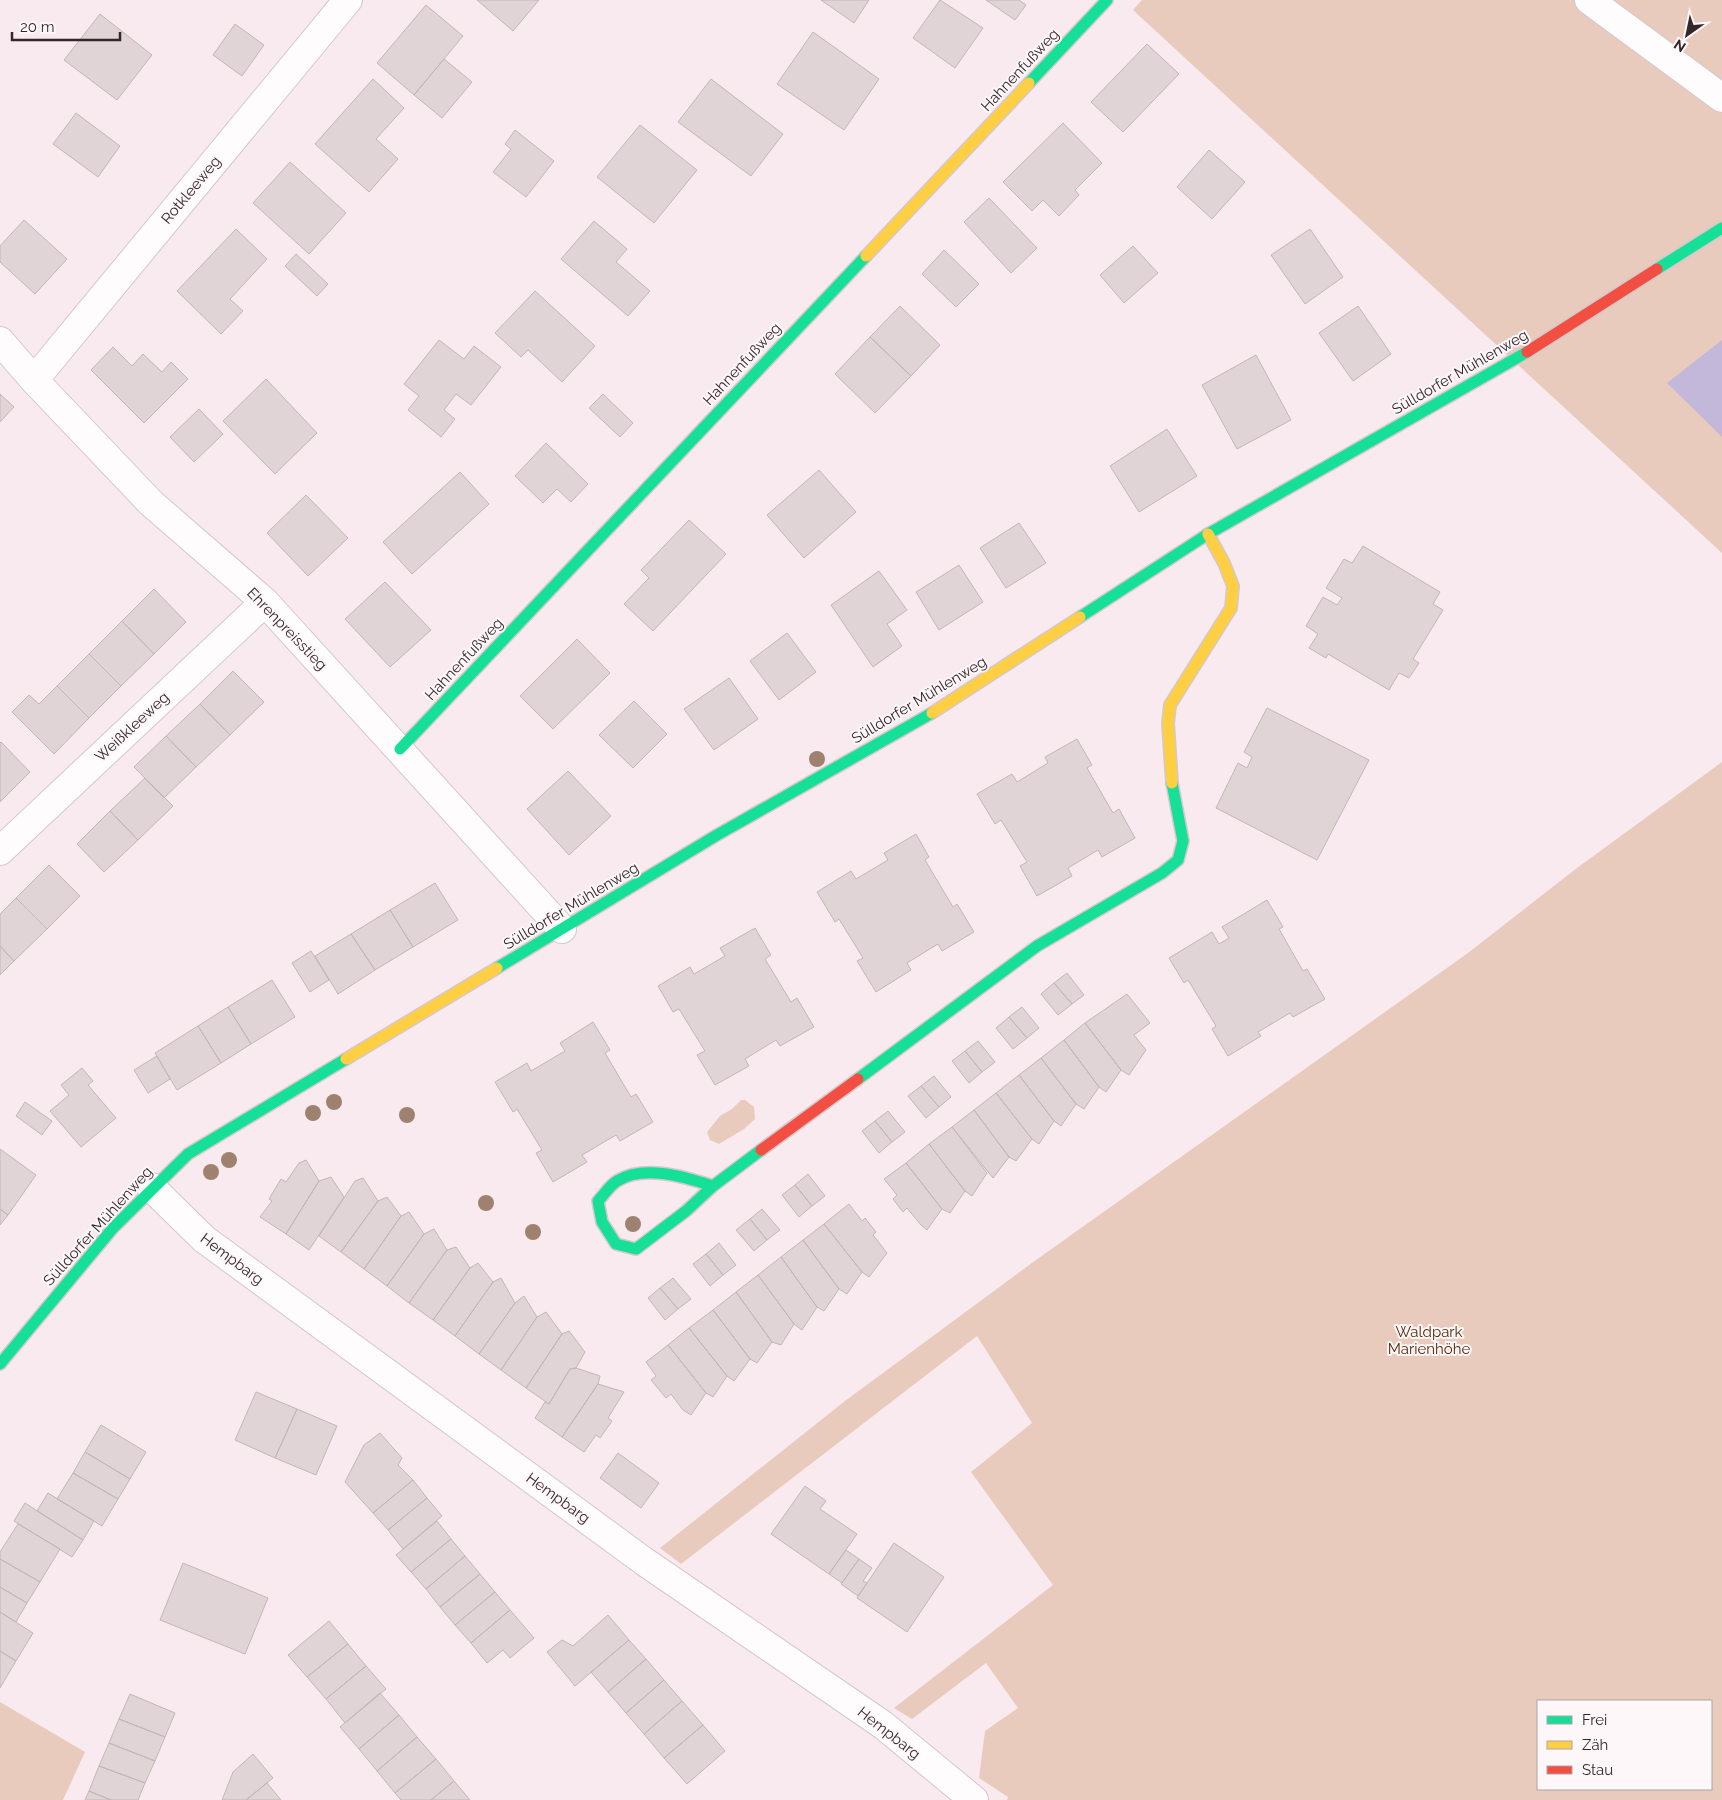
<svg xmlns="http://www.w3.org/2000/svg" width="1722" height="1800" font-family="Raleway,sans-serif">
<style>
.green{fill:#e8cbbc;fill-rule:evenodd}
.water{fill:#c3b8d9}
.building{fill:#e0d4d6;stroke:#c3b6b8}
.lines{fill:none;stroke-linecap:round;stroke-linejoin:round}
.street-casing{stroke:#d3c8cc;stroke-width:30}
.fast-casing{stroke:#d3c8cc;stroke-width:14}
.slow-casing{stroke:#d3c8cc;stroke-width:14}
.jam-casing{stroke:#d3c8cc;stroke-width:14}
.street{stroke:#fefcfd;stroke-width:28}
.fast{stroke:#16e098;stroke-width:11}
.slow{stroke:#ffcf43;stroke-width:11}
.jam{stroke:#f24e42;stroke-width:11}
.tree{fill:#9e826f}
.labels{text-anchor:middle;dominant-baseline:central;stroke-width:4;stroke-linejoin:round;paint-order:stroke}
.street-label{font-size:15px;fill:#33272b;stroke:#fef7f9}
.park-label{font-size:15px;fill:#552c07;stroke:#fef7f9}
</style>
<rect width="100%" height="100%" fill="#f8eaef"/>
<path class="green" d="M1142 0H1722V553L1133 10Z
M1722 762V1800H1007L1008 1797 979 1778 985 1731 1018 1708 986 1663 912 1719 894 1708 1053 1585 971 1472 1032 1423 977 1336 681 1564 660 1548 845 1401 1036 1260 1468 953 1577 868ZM1538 1701H1711V1789H1538Z
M741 1100H745L754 1107 755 1119 744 1129 719 1144 710 1140 707 1132 720 1116 732 1109Z
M0 1702 85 1752 63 1800H0Z"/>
<path class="water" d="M1722 340V437L1667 383Z"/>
<path class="building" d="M477 0H539L513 31Z
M821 0H869L854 23Z
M940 0 983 28 955 68 913 38Z
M986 0H1019L1026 5 1015 20Z
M426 5 463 36 414 95 377 63Z
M100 14 152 55 117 100 64 60Z
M235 24 264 45 242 76 213 55Z
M813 32 879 79 844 130 777 84Z
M1147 44 1179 74 1123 132 1091 102Z
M444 59 472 82 442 118 414 95Z
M373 79 404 108 376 139 398 159 369 192 315 144Z
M711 79 783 134 751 176 678 122Z
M76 113 120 146 98 177 53 144Z
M1063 123 1102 163 1075 190 1079 195 1059 216 1043 200 1032 211 1003 182Z
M640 125 697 170 654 223 597 177Z
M515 130 554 161 526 197 493 172 511 149 505 144Z
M1209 150 1245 182 1212 219 1177 187Z
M290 162 346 213 309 254 253 203Z
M989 198 1037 248 1011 273 964 222Z
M24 220 67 259 35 294 0 262V246Z
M594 221 627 249 616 262 650 291 628 316 561 259Z
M236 229 267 259 230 299 243 311 221 334 177 291Z
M1310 229 1343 277 1305 304 1271 255Z
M1133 246 1158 273 1124 303 1100 275Z
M944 250 979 284 956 307 922 274Z
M296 254 328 284 317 296 285 266Z
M535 291 595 346 562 382 528 350 521 357 495 333Z
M900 306 940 345 911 376 870 337Z
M1358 306 1391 354 1353 381 1319 333Z
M870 337 911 376 875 413 835 374Z
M439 340 464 359 474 346 501 367 471 405 456 394 444 410 455 419 441 437 408 410 419 396 404 384Z
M113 347 132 366 143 354 162 372 171 362 188 379 144 423 91 370Z
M1256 355 1291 420 1237 449 1202 385Z
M266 379 317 433 275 474 223 421Z
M0 394 14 407 0 422Z
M603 394 633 423 620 437 589 408Z
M199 409 223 434 194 462 170 437Z
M1167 429 1197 476 1139 512 1110 466Z
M546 443 588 484 571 502 557 489 543 503 515 476Z
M819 470 856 512 804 558 767 515Z
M460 472 489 504 412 574 383 542Z
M306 495 348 538 308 576 267 533Z
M689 520 726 554 653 631 624 604 649 578 641 570Z
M1019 523 1046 563 1006 588 980 548Z
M1363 546 1440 592 1433 604 1443 610 1413 659 1419 663 1409 678 1399 673 1389 690 1328 654 1326 658 1309 648 1318 634 1306 626 1323 597 1337 605 1342 598 1326 588 1344 559 1352 563Z
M959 565 983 602 939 630 916 592Z
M879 571 907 610 887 624 902 646 873 667 831 605Z
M385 582 431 630 390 667 345 619Z
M154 589 186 622 154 654 122 621Z
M122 621 154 654 121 686 89 654Z
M787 633 816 672 779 700 750 661Z
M577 639 610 673 553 729 520 696Z
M89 654 121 686 89 718 57 686Z
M233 671 264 702 230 735 200 704Z
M729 678 758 719 714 750 684 709Z
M57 686 89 718 54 754 12 712 29 695 39 704Z
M634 701 667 734 633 768 599 735Z
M200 704 230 735 196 767 166 736Z
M1267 708 1369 760 1317 860 1216 808 1238 763 1247 768 1252 757 1244 752Z
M166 736 196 767 164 798 134 767Z
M1077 739 1092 765 1087 768 1113 813 1119 809 1135 838 1102 857 1098 850 1068 868 1072 876 1037 896 1020 866 1027 862 1001 820 995 824 977 794 1012 774 1017 782 1048 763 1045 757Z
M1 742 30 772 0 802V743Z
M568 771 611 816 569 855 527 809Z
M145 778 173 806 138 840 110 811Z
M110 811 138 840 104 872 77 844Z
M916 834 929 857 925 860 953 907 957 904 974 932 942 951 938 944 907 963 911 970 876 992 857 961 863 958 839 919 835 922 817 892 851 871 856 879 888 860 884 853Z
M49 865 80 896 47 929 16 898Z
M435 883 458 920 413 947 390 910Z
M16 898 47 929 14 961 0 946V914Z
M1267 900 1283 927 1279 929 1303 971 1307 969 1325 999 1293 1017 1290 1013 1258 1032 1261 1036 1228 1056 1212 1029 1216 1026 1188 980 1184 983 1169 958 1212 932 1219 944 1229 938 1222 927Z
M390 910 413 947 375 970 351 934Z
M755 928 771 955 765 959 791 1002 797 998 814 1027 780 1046 776 1040 745 1059 749 1066 715 1085 697 1055 705 1051 679 1009 673 1012 658 986 690 967 694 974 725 956 720 948Z
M351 934 375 970 338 994 315 956Z
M0 946 14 961 0 975Z
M311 951 329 980 310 992 292 963Z
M1067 973 1084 995 1072 1004 1054 983Z
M272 980 295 1017 251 1044 228 1007Z
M1054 983 1072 1004 1058 1015 1041 994Z
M1127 994 1150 1023 1134 1035 1146 1050 1129 1075 1121 1070 1085 1023Z
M228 1007 251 1044 221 1063 198 1026Z
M1022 1007 1039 1028 1027 1038 1009 1017Z
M1009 1017 1027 1038 1013 1049 996 1028Z
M593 1022 610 1050 605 1053 631 1097 636 1094 653 1122 620 1141 616 1135 582 1155 587 1162 553 1182 536 1153 542 1150 517 1109 513 1112 495 1082 527 1063 531 1071 565 1051 560 1043Z
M1085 1023 1121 1070 1106 1092 1099 1087 1064 1040Z
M198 1026 221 1063 177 1090 155 1053Z
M1064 1040 1099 1087 1084 1109 1076 1104 1041 1058Z
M978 1041 995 1062 982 1072 965 1051Z
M965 1051 982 1072 969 1083 952 1061Z
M157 1056 170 1079 148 1093 134 1070Z
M1041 1058 1076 1104 1061 1126 1054 1121 1019 1075Z
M82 1068 93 1081 88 1085 116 1118 81 1147 50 1111 69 1095 61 1085Z
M1019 1075 1054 1121 1039 1144 1032 1139 996 1093Z
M934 1076 951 1097 939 1107 921 1086Z
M921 1086 939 1107 926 1118 908 1096Z
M996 1093 1032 1139 1016 1161 1009 1157 974 1110Z
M25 1102 52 1121 42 1135 16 1116Z
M974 1110 1009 1157 993 1178 952 1127Z
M888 1111 905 1132 892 1142 875 1121Z
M875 1121 892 1142 879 1153 862 1131Z
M952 1127 987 1173 972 1196 965 1191 929 1144Z
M929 1144 965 1191 950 1213 942 1209 906 1163Z
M0 1149 36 1175 8 1215 0 1209Z
M306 1160 319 1181 286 1234 260 1217 272 1201 269 1199 281 1179 286 1182 299 1163Z
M906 1163 942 1209 927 1230 921 1225 907 1208 903 1212 893 1199 897 1195 884 1179Z
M808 1174 825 1196 812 1206 795 1185Z
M331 1177 344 1197 309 1250 286 1234 319 1181Z
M363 1178 378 1201 341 1252 319 1236 355 1181Z
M795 1185 812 1206 799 1217 782 1195Z
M387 1197 401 1216 364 1269 341 1252 378 1201Z
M849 1204 862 1221 865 1218 876 1232 873 1235 887 1253 869 1277 862 1272 824 1224Z
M0 1209 8 1215 0 1225Z
M762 1209 780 1230 767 1240 750 1219Z
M409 1212 424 1234 387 1286 364 1269 401 1216Z
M750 1219 767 1240 754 1251 736 1230Z
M824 1224 862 1272 847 1294 839 1289 803 1240Z
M434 1229 447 1250 409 1303 387 1286 424 1234Z
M803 1240 839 1289 824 1311 817 1307 781 1257Z
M719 1243 736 1265 723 1275 706 1254Z
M456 1247 470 1268 433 1320 409 1303 447 1250Z
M706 1254 723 1275 710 1286 693 1264Z
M781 1257 817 1307 802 1330 794 1324 758 1275Z
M478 1263 493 1282 455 1336 433 1320 470 1268Z
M758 1275 794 1324 781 1345 772 1342 736 1292Z
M501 1278 515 1303 479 1354 455 1336 493 1282Z
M673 1278 691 1299 678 1309 660 1288Z
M660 1288 678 1309 665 1320 648 1298Z
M736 1292 772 1342 757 1363 750 1359 713 1310Z
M524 1296 537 1317 501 1370 479 1354 515 1303Z
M713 1310 750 1359 734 1381 727 1376 689 1328Z
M546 1312 562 1334 526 1388 501 1370 537 1317Z
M689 1328 727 1376 713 1397 706 1393 668 1345Z
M569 1331 585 1352 576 1368 570 1369 549 1404 526 1388 562 1334Z
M668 1345 706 1393 691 1415 683 1410 671 1394 666 1398 651 1380 656 1376 646 1362Z
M576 1368 600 1376 598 1384 562 1437 535 1418 545 1402 549 1404 570 1369Z
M598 1384 624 1392 608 1418 612 1421 600 1438 596 1435 584 1452 562 1437Z
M256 1392 297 1409 275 1458 235 1440Z
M297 1409 337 1426 316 1475 275 1458Z
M101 1425 146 1452 130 1479 85 1452Z
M380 1433 402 1458 398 1465 413 1480 373 1513 345 1482 364 1445Z
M85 1452 130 1479 118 1499 73 1473Z
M618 1453 659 1483 641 1508 600 1478Z
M73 1473 118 1499 102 1526 57 1499Z
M413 1480 427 1498 388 1530 373 1513Z
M805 1486 826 1501 820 1509 857 1534 829 1574 771 1534Z
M48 1493 94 1521 83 1540 37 1511Z
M427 1498 442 1516 403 1549 388 1530Z
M25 1503 83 1540 72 1557 14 1521Z
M437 1521 451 1539 411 1572 396 1555Z
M18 1524 60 1549 40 1582 0 1559V1552Z
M451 1539 465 1556 426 1589 411 1572Z
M894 1543 944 1577 907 1632 857 1598Z
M846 1550 859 1559 842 1583 829 1574Z
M465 1556 480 1574 440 1607 426 1589Z
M0 1559 40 1582 27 1603 0 1587Z
M859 1559 872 1568 863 1581 867 1583 858 1596 841 1584Z
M183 1563 268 1598 245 1654 160 1620Z
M480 1574 495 1592 455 1625 440 1607Z
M0 1587 27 1603 16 1622 0 1612Z
M495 1592 510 1610 471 1643 455 1625Z
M510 1610 534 1638 510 1658 503 1650 487 1663 471 1643Z
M0 1612 33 1633 16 1661 0 1651Z
M608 1615 629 1640 575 1686 547 1652 562 1640 573 1646Z
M329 1621 348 1644 307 1677 288 1655Z
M629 1640 646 1659 608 1692 591 1672Z
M348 1644 366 1666 326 1699 307 1677Z
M0 1651 16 1661 0 1688Z
M646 1659 664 1680 626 1713 608 1692Z
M366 1666 386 1689 345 1723 326 1699Z
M664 1680 682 1701 644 1734 626 1713Z
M380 1693 399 1715 359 1749 340 1727Z
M130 1694 175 1713 165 1737 119 1719Z
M682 1701 703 1725 664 1758 644 1734Z
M399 1715 417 1737 377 1771 359 1749Z
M119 1719 165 1737 155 1761 109 1743Z
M703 1725 725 1751 687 1784 664 1758Z
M417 1737 436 1759 395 1793 377 1771Z
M109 1743 155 1761 145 1783 99 1766Z
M253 1754 273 1778 246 1800H222L233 1772Z
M436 1759 454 1781 431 1800H401L395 1793Z
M99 1766 145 1783 138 1800H111L89 1791Z
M454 1781 470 1800H431Z
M267 1783 281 1800H246Z
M89 1791 111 1800H85Z"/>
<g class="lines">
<defs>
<path id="street" d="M1589 0 1722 98
M0 341 34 380 151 503 265 602 562 929
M34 380 348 0
M0 851 265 602
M151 1187 204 1239 645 1562 883 1725 974 1800"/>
<path id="fast" d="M1029 83 1107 0
M1657 269 1722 228
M1080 617 1208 534 1527 352
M400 749 866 256
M497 968 717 835 932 713
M858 1079 1037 946 1162 873 1178 860 1183 841 1172 783
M713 1186 686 1211 636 1249 616 1244 602 1222 598 1201C604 1195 609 1186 617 1181 644 1164 685 1177 713 1186L761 1150
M0 1364 113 1228 188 1154 346 1059"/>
<path id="slow" d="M866 256 1029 83
M932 713 1080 617
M1172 783 1168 723 1170 705 1231 608 1233 586 1224 563 1208 534
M346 1059 497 968"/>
<path id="jam" d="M1527 352 1657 269
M761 1150 858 1079"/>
</defs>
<use href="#street" class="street-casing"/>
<use href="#fast" class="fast-casing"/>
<use href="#slow" class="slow-casing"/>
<use href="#jam" class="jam-casing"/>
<use href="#street" class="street"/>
<use href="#fast" class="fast"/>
<use href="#slow" class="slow"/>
<use href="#jam" class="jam"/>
</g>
<g class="tree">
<circle cx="817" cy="759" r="8"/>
<circle cx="334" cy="1102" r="8"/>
<circle cx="313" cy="1113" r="8"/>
<circle cx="407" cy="1115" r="8"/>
<circle cx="229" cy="1160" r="8"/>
<circle cx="211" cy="1172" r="8"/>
<circle cx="486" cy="1203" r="8"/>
<circle cx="633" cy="1224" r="8"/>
<circle cx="533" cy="1232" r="8"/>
</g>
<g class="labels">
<g class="street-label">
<text transform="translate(1020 70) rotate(-47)">Hahnenfußweg</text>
<text transform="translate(191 190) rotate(-50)">Rotkleeweg</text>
<text transform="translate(742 364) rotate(-47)">Hahnenfußweg</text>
<text transform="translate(1460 372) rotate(-30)">Sülldorfer Mühlenweg</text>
<text transform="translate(287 629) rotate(46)">Ehrenpreisstieg</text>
<text transform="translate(464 659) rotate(-47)">Hahnenfußweg</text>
<text transform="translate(919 700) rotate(-31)">Sülldorfer Mühlenweg</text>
<text transform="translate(132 727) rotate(-43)">Weißkleeweg</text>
<text transform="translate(571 906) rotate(-31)">Sülldorfer Mühlenweg</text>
<text transform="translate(98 1226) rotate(-48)">Sülldorfer Mühlenweg</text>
<text transform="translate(232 1259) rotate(37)">Hempbarg</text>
<text transform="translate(558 1498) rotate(36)">Hempbarg</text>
<text transform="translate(889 1733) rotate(38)">Hempbarg</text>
</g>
<g class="park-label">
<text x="1429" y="1332">Waldpark<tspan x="1429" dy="17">Marienhöhe</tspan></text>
</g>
</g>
<rect x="1537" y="1700" width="175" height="90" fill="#fef7f9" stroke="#ada4a7"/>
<rect x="1547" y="1716" width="25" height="8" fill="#16e098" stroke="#ada4a7"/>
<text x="1582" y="1725" font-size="15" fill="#33272b">Frei</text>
<rect x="1547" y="1741" width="25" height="8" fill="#ffcf43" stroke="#ada4a7"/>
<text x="1582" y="1750" font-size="15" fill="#33272b">Zäh</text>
<rect x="1547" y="1766" width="25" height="8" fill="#f24e42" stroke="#ada4a7"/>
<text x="1582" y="1775" font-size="15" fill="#33272b">Stau</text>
<g transform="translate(1687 35) rotate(213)" stroke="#fef7f9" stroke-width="4" paint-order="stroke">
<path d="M0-4L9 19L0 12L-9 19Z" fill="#33272b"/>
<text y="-8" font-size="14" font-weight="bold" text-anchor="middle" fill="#33272b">N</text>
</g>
<path d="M12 32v8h108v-8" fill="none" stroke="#33272b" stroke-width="2.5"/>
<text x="20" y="32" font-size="15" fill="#33272b" stroke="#fef7f9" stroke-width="4" paint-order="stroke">20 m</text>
</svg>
